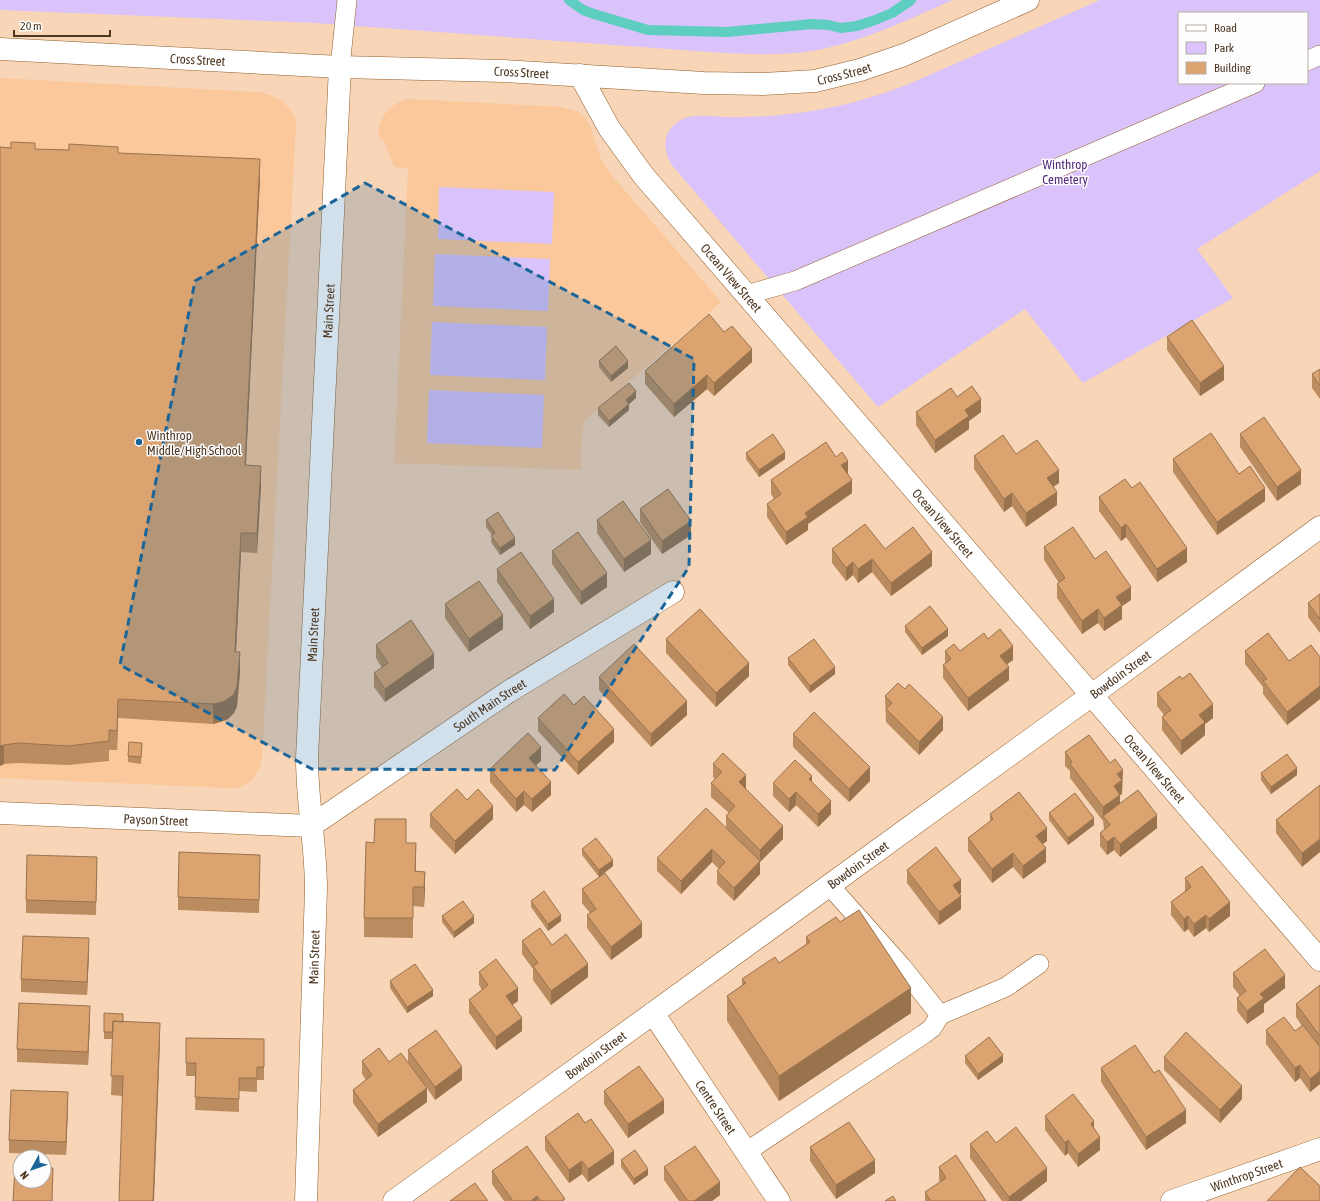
<svg xmlns="http://www.w3.org/2000/svg" width="1320" height="1201" font-family="'Asap Condensed',sans-serif">
<style>
.built{fill:#fac89a}
.green{fill:#dac2fb;fill-rule:evenodd}
.lines{fill:none;stroke-linecap:round;stroke-linejoin:round}
.stream{stroke:#5dcec0;stroke-width:10}
.lane-casing{stroke:#915f2b;stroke-width:20}
.street-casing{stroke:#915f2b;stroke-width:23}
.secondary-casing{stroke:#915f2b;stroke-width:23}
.lane{stroke:#fff;stroke-width:19}
.street{stroke:#fff;stroke-width:22}
.secondary{stroke:#fff;stroke-width:22}
.wall{fill:#bb8c60}
.shaded-wall{fill:#99724e}
.building{fill:#daa370;stroke:#99724e}
.marked{fill:#1b6599;fill-opacity:0.2;stroke:#1b6599;stroke-width:3;stroke-dasharray:8 5;stroke-linejoin:round}
.poi-dot{fill:#1b6599;stroke:#fdfdfd;stroke-width:1.5}
.labels{text-anchor:middle;dominant-baseline:central;stroke-width:3;stroke-linejoin:round;paint-order:stroke}
.street-label{font-size:13px;fill:#4d3721;stroke:#fdfdfd}
.park-label{font-size:13px;fill:#552b7d;stroke:#fdfdfd}
.poi-label{font-size:13px;fill:#4d3721;stroke:#fdfdfd;text-anchor:start}
</style>
<rect width="100%" height="100%" fill="#f8d5b6"/>
<path class="built" d="M0 78 258 92 270 95 281 100 289 108 295 117 296 125 262 758 260 767 252 780 240 787 231 788 0 778Z
M408 99 561 107 578 112 586 118 590 126 601 159 609 172 721 302 585 420 582 434 581 470 394 463 408 168 394 167 384 141 378 136 380 123 386 112 397 103Z"/>
<path class="green" d="M0 0H953C907 20 862 42 812 51 778 56 743 54 709 52L315 23 0 10Z
M1100 0H1320V171L1197 249 1233 298 1083 383 1025 309 878 407 671 164C662 147 663 130 681 120 694 113 713 117 727 117 747 117 768 117 788 114 830 110 870 99 909 84ZM1179 13H1307V83H1179Z
M439 187 554 192 552 244 438 239Z
M435 254 550 259 548 311 433 306Z
M432 322 547 327 545 380 430 375Z
M429 390 544 395 542 448 427 443Z"/>
<g class="lines">
<path class="stream" d="M569 0 583 10 594 14 648 30 727 32 812 24 828 25 841 28 857 26 875 20 892 13 911 0"/>
<defs>
<path id="lane" d="M1307 61 1320 55
M340 67 347 0
M746 295 795 281 1255 83
M829 885 902 967 940 1015 1006 987 1039 964
M746 1152 924 1034 932 1028 940 1015"/>
<g id="street">
<path id="s1" d="M580 75 609 128 643 175 1320 960"/>
<path id="s2" d="M0 813 311 826 508 692 673 592"/>
<path id="s3" d="M653 1013 779 1201"/>
<path id="s4" d="M306 1201 316 889C316 845 307 802 307 758L340 67"/>
</g>
<g id="secondary">
<path id="s5" d="M0 49 340 67 504 71 704 83 763 84 815 81 860 70 904 55 1028 0"/>
<path id="s6" d="M394 1201 1092 695 1320 527"/>
<path id="s7" d="M1172 1201 1320 1149"/>
</g>
</defs>
<use href="#lane" class="lane-casing"/>
<use href="#street" class="street-casing"/>
<use href="#secondary" class="secondary-casing"/>
<use href="#lane" class="lane"/>
<use href="#street" class="street"/>
<use href="#secondary" class="secondary"/>
</g>
<path class="wall" d="M0 147 118 153 260 179 245 465 261 486 257 553 241 552 236 652 240 672 237 706 234 713 228 719 223 721 213 724 118 718 117 750H109V761L68 765 18 763 4 764 0 766Z
M724 332 752 362 714 396 707 389 674 417 645 384V371Z
M1167 337 1224 380 1200 396 1167 350Z
M599 361 628 368 611 382 599 367Z
M1320 369V399L1312 388V374Z
M957 397 981 412 969 421V429L935 453 916 425V412Z
M636 398 629 404V410L609 427 598 415V408Z
M1240 434 1301 484 1277 501 1240 447Z
M746 453 785 459 759 477 746 459Z
M1016 454 1059 483 1053 487 1057 505 1026 527 1012 506 1004 512 974 469V456Z
M1173 459 1265 501 1217 535 1173 472Z
M848 474 852 493 808 524V530L786 545 767 517V504L774 499 771 494V480Z
M1099 497 1187 562 1157 582 1126 537 1121 541 1099 511Z
M640 509 691 535 662 554 640 522Z
M486 520 515 545 500 555 491 542 492 535 486 527Z
M597 520 651 554 624 572 597 533Z
M1044 547 1095 559 1131 600 1122 606V619L1104 631 1098 623 1082 634 1057 598V584L1059 583 1044 560Z
M832 549H885L932 566 891 596 872 572 858 583 853 575 846 581 832 563Z
M552 551 607 587 581 605 552 564Z
M497 569 554 612 530 629 497 582Z
M1320 594V633L1308 617V603Z
M445 604 503 629 469 652 445 618Z
M905 626 948 636 922 655 905 632Z
M666 639 749 676 716 707 666 653Z
M988 639 1013 660 1007 664 1009 680 968 711 943 678V665L945 664V651H960Z
M376 645 434 668 385 702 374 687V673L382 668 376 658Z
M1245 651 1289 661 1320 657V699L1287 725 1263 694V687L1245 664Z
M788 658 835 674 810 693 788 665Z
M599 677 687 715 651 747 599 690Z
M1157 693 1213 718 1205 724V735L1181 755 1162 730V717L1164 715 1157 706Z
M885 696 943 730 919 755 886 722Z
M574 705 614 742 578 775 538 731V718Z
M793 734 870 781 849 802 793 747Z
M142 749 141 764 128 762V756Z
M1065 752 1123 783H1122V794L1120 795V803L1157 828 1120 857 1114 850 1107 855 1100 846V833L1104 830 1103 820V821L1070 778V771L1065 766Z
M541 761 536 765 551 795 532 812 524 805 516 812 490 782V769Z
M713 764 746 788 745 789 783 839 760 862V874L734 901 717 884V871L719 869 712 862 681 894 657 871V858L726 827V816L729 813 711 797V783L715 779 713 777Z
M1261 773 1297 775 1271 794 1261 780Z
M812 782 831 814 818 827 796 805 789 812 773 796V783Z
M1320 785 1302 867 1276 833V820Z
M467 800 493 819 455 854 430 827V814Z
M1049 813 1094 825 1068 845 1049 820Z
M990 814 1047 841 1042 844 1046 862 1023 879 1013 867 992 883 968 851V838L990 822Z
M406 843 416 862 415 871 425 872 424 907 413 906V938L364 937V918Z
M582 849 613 866 599 877 582 855Z
M97 857 96 915 26 913V900Z
M260 868 259 913 178 910V897Z
M907 870 961 893 959 894 961 909 939 925 907 883Z
M1185 878 1230 916 1209 932 1206 928 1194 937 1188 929 1184 932 1171 915V902L1185 892Z
M582 889 642 937 611 960 587 928V915L590 913 582 903Z
M531 901 561 921 548 931 531 907Z
M442 916 474 923 454 938 442 922Z
M806 937 911 1013 779 1101 727 1021V996L742 985V979L779 963 806 944Z
M522 941 552 945 588 977 551 1005 533 980V969L522 954Z
M89 952 87 995 21 992V979Z
M479 972 518 1001 512 1005 522 1031 496 1050 469 1013V1000L482 990 479 985Z
M1233 973 1285 988 1264 1004V1012L1247 1024 1237 1011V998L1240 996 1233 987Z
M390 981 433 996 407 1013 390 988Z
M1320 985V1084L1310 1092 1300 1078 1295 1082 1266 1044V1030L1295 1031 1302 1026 1296 1017V1004Z
M104 1013 123 1022 160 1042 123 1096 111 1095 113 1039H104Z
M90 1019 88 1065 17 1062V1049Z
M186 1038 264 1053V1080H257V1092L239 1091V1112L195 1110 196 1076H186Z
M408 1050 462 1080 435 1100 427 1088V1102L378 1137 353 1103V1090L366 1080 362 1074V1061L408 1063Z
M965 1056 1003 1062 978 1080 965 1063Z
M1164 1057 1242 1099 1220 1123 1164 1070Z
M1101 1068 1186 1123 1146 1150 1101 1082Z
M604 1091 664 1113 628 1138 604 1104Z
M68 1105 66 1155 9 1153V1140Z
M1045 1116 1100 1150 1078 1167 1068 1153 1065 1156 1045 1130Z
M545 1137 614 1164 588 1182 582 1174 569 1183 545 1150Z
M996 1143 1047 1181 1021 1201H1002L970 1158V1144Z
M810 1147 875 1173 836 1199 810 1161Z
M621 1160 648 1175 634 1185 621 1167Z
M664 1167 720 1195 712 1201H679L664 1180Z
M939 1167 986 1201H925V1192L940 1182 939 1180Z
M492 1171 565 1201H504L492 1184Z"/>
<path class="shaded-wall" d="M260 159V179L245 485V465Z
M752 349V362L714 396V383Z
M628 361V368L611 382V376Z
M1224 366V380L1200 396V383Z
M707 375V389L674 417V404Z
M636 391V398L629 404V410L609 427V421L626 400Z
M981 399V412L969 421V429L935 453V440L965 410Z
M785 452V459L759 477V470Z
M848 461V474L841 478V465Z
M261 466V486L257 553V533Z
M1059 470V483L1047 491V478Z
M1301 470V484L1277 501V487Z
M852 480V493L808 524V530L786 545V532L805 513Z
M1265 488V501L1217 535V522Z
M1057 492V505L1026 527V513Z
M1012 493V506L1004 512V499Z
M691 521V535L662 554V541Z
M1126 524V537L1121 541V528Z
M241 533V552L235 672V652Z
M515 538V545L500 555V548Z
M651 540V554L624 572V559Z
M1187 548V562L1157 582V569Z
M932 552V566L891 596V583Z
M872 559V572L858 583V569Z
M853 562V575L846 581V568Z
M607 573V587L581 605V592Z
M1131 587V600L1122 606V619L1104 631V618L1116 597Z
M554 599V612L530 629V616Z
M1098 609V623L1082 634V621Z
M503 615V629L469 652V639Z
M948 629V636L922 655V648Z
M1013 646V660L1000 669V656Z
M240 652V672L237 706 234 713 228 719 223 721 213 724V704Z
M434 654V668L385 702V689Z
M749 663V676L716 707V693Z
M835 667V674L810 693V686Z
M1009 667V680L968 711V698Z
M1320 686V699L1287 725V712Z
M118 699V718L117 750V731Z
M687 701V715L651 747V734Z
M1213 704V718L1205 724V735L1181 755V741L1199 715Z
M943 717V730L919 755V742Z
M614 729V742L578 775V762Z
M4 745V764L0 766V746Z
M541 747V761L529 771V758Z
M870 767V781L849 802V789Z
M1297 768V775L1271 794V787Z
M1123 770 1122 794 1120 795V808L1103 816V821V807L1114 786 1117 774Z
M746 775V788L739 796V782Z
M812 776V790L809 779Z
M551 782V795L532 812V799Z
M524 791V805L516 812V799Z
M796 792V805L789 812V799Z
M831 801V814L818 827V814Z
M493 806V819L455 854V841Z
M1157 815V828L1120 857V844Z
M1094 818V825L1068 845V838Z
M783 826V839L760 862V874L734 901V888L760 862V850Z
M1047 828V841L1036 849V836Z
M1114 837V850L1107 855V842Z
M1320 839V852L1302 867V853Z
M416 843V862L415 891V871Z
M1046 848V862L1023 879V866Z
M712 849V862L681 894V881Z
M1013 853V867L992 883V869Z
M613 860V866L599 877V870Z
M425 872V891L424 907V887Z
M961 880V893L953 899V885Z
M961 896V909L939 925V912Z
M1230 902V916L1209 932V919Z
M561 915V921L548 931V924Z
M1206 915V928L1194 937V924Z
M474 916V923L454 938V932Z
M1188 916V929L1184 932V919Z
M642 923V937L611 960V947Z
M89 938V952L87 995V982Z
M588 964V977L551 1005V991Z
M1285 975V988L1264 1004V1012L1247 1024V1011L1260 994Z
M518 988V1001L506 1009V996Z
M911 988V1013L779 1101V1076Z
M433 990V996L407 1013V1007Z
M90 1006V1019L88 1065V1052Z
M522 1018V1031L496 1050V1037Z
M160 1023V1042L154 1201H153Z
M1003 1055V1062L978 1080V1074Z
M1300 1065V1078L1295 1082V1068Z
M462 1067V1080L435 1100V1087Z
M1320 1071V1084L1310 1092V1079Z
M1242 1086V1099L1220 1123V1110Z
M427 1088V1102L378 1137V1124Z
M68 1092V1105L66 1155V1142Z
M664 1100V1113L628 1138V1124Z
M1186 1110V1123L1146 1150V1137Z
M1094 1121V1135L1091 1124Z
M1100 1137V1150L1078 1167V1154Z
M1068 1140V1153L1065 1156V1143Z
M614 1151V1164L588 1182V1169Z
M875 1160V1173L836 1199V1185Z
M582 1161V1174L569 1183V1170Z
M1047 1168V1181L1021 1201H1009V1197Z
M648 1169V1175L634 1185V1179Z
M720 1182V1195L712 1201H694Z
M537 1196V1201H531Z"/>
<path class="building" d="M11 142 35 143V149L69 150V144L118 147V153L260 159 245 465 261 466 257 533H241L235 652H240L237 687 234 694 228 699 223 702 213 704 118 699 117 731 109 730V741L68 746 18 743 4 745 0 746V147L11 148Z
M709 314 724 332 732 326 752 349 714 383 707 375 674 404 645 371Z
M1192 320 1224 366 1200 383 1167 337Z
M616 346 628 361 611 376 599 361Z
M1320 369V386L1312 374Z
M629 383 636 391 626 400 629 404 609 421 598 408Z
M972 386 981 399 965 410 969 416 935 440 916 412 951 388 957 397Z
M1264 417 1301 470 1277 487 1240 434Z
M1211 433 1239 474 1250 466 1265 488 1217 522 1173 459Z
M773 434 785 452 759 470 746 453Z
M1003 435 1016 454 1037 440 1059 470 1047 478 1057 492 1026 513 1012 493 1004 499 974 456Z
M826 442 836 457 842 452 848 461 841 465 852 480 805 513 808 517 786 532 767 504 781 494 771 480Z
M1125 479 1132 488 1140 482 1187 548 1157 569 1126 524 1121 528 1099 497Z
M668 489 691 521 662 541 640 509Z
M623 501 651 540 624 559 597 520Z
M498 512 515 538 500 548 491 536 495 533 486 520Z
M865 524 885 549 913 527 932 552 891 583 872 559 858 569 853 562 846 568 832 549Z
M1073 527 1095 559 1106 551 1131 587 1116 597 1122 605 1104 618 1098 609 1082 621 1057 584 1065 578 1044 547Z
M578 532 607 573 581 592 552 551Z
M521 552 554 599 530 616 497 569Z
M479 581 503 615 469 639 445 604Z
M1320 594V619L1308 603Z
M930 606 948 629 922 648 905 626Z
M700 609 749 663 716 693 666 639Z
M411 620 434 654 385 689 374 673 388 663 376 645Z
M1000 629 1013 646 1000 656 1009 667 968 698 943 665 951 659 945 651 954 644 960 651 984 633 988 639Z
M1268 633 1289 661 1311 645 1320 657V686L1287 712 1263 681 1267 679 1245 651Z
M814 639 835 667 810 686 788 658Z
M634 644 687 701 651 734 599 677Z
M1190 673 1213 704 1199 715 1205 722 1181 741 1162 717 1171 710 1157 693 1180 676 1182 679Z
M898 683 905 689 909 684 943 717 919 742 886 709 892 703 885 696Z
M564 694 574 705 584 696 614 729 578 762 538 718Z
M814 712 870 767 849 789 793 734Z
M528 733 541 747 529 758 551 782 532 799 524 791 516 799 490 769Z
M1089 735 1110 763 1115 759 1123 770 1117 774 1122 780 1114 786 1120 795 1103 807 1070 764 1072 762 1065 752Z
M129 742 142 743 141 757 128 756Z
M723 753 746 775 739 782 783 826 760 850 726 816 735 806 711 783 722 772 713 764Z
M1287 754 1297 768 1271 787 1261 773Z
M795 760 812 776 809 779 831 801 818 814 796 792 789 799 773 783Z
M1320 785V839L1302 853 1276 820Z
M457 789 467 800 478 789 493 806 455 841 430 814Z
M1138 790 1157 815 1120 844 1114 837 1107 842 1100 833 1110 825 1103 816Z
M1019 792 1047 828 1036 836 1046 848 1023 866 1013 853 992 869 968 838 993 819 990 814Z
M1075 793 1094 818 1068 838 1049 813Z
M706 808 760 861 734 888 717 871 725 862 712 849 681 881 657 858Z
M375 819H406V843H416L415 871 425 872 424 887H413V918H364L366 842 374 843Z
M596 838 613 860 599 870 582 849Z
M936 847 961 880 953 885 961 896 939 912 907 870Z
M179 852 260 855 259 900 178 897Z
M27 855 97 857 96 902 26 900Z
M1202 866 1230 902 1209 919 1206 915 1194 924 1188 916 1184 919 1171 902 1191 887 1185 878Z
M605 873 642 923 611 947 587 915 596 909 582 889Z
M544 891 561 915 548 924 531 901Z
M463 901 474 916 454 932 442 916Z
M859 910 911 988 779 1076 727 996 746 983 742 979 775 957 779 963 810 942 806 937 836 917 840 922Z
M540 928 552 945 566 934 588 964 551 991 533 966 538 963 522 941Z
M23 936 89 938 87 982 21 979Z
M1265 949 1285 975 1260 994 1264 998 1247 1011 1237 998 1246 991 1233 973Z
M496 959 518 988 506 996 522 1018 496 1037 469 1000 488 985 479 972Z
M415 964 433 990 407 1007 390 981Z
M1320 985V1036L1296 1004Z
M19 1003 90 1006 88 1052 17 1049Z
M104 1013 123 1014V1022L113 1021V1032H104Z
M1284 1017 1295 1031 1303 1025 1320 1047V1071L1310 1079 1300 1065 1295 1068 1266 1030Z
M113 1021 160 1023 153 1201H119L123 1076H111Z
M436 1030 462 1067 435 1087 408 1050Z
M1186 1032 1242 1086 1220 1110 1164 1057Z
M989 1037 1003 1055 978 1074 965 1056Z
M186 1038 264 1039V1067H257V1078H239V1099L195 1097 196 1063H186Z
M1135 1045 1154 1073 1159 1070 1186 1110 1146 1137 1101 1068Z
M379 1048 389 1062 401 1053 427 1088 378 1124 353 1090 372 1075 362 1061Z
M639 1066 664 1100 628 1124 604 1091Z
M11 1090 68 1092 66 1142 9 1140Z
M1073 1094 1094 1121 1091 1124 1100 1137 1078 1154 1068 1140 1065 1143 1045 1116Z
M578 1113 585 1123 591 1119 614 1151 588 1169 582 1161 569 1170 545 1137Z
M849 1122 875 1160 836 1185 810 1147Z
M1016 1127 1047 1168 1009 1197 970 1144 987 1131 996 1143Z
M527 1146 565 1199 561 1201H541L537 1196 531 1201H513L492 1171Z
M695 1146 720 1182 694 1201H688L664 1167Z
M635 1150 648 1169 634 1179 621 1160Z
M956 1155 986 1201H931L925 1192 946 1178 939 1167Z
M15 1167H20V1181H44V1168H53L52 1201H13Z
M1300 1167 1320 1186V1201H1267Z
M475 1183 488 1201H450Z
M893 1196 896 1201H885Z"/>
<path class="marked" d="M365 183 694 359 689 567 555 770 312 769 120 665 195 281Z"/>
<circle class="poi-dot" cx="139" cy="442" r="4"/>
<g class="labels">
<g class="street-label">
<text stroke="none"><textPath href="#s5" startOffset="198">Cross Street</textPath></text>
<text stroke="none"><textPath href="#s5" startOffset="522">Cross Street</textPath></text>
<text stroke="none"><textPath href="#s5" startOffset="846">Cross Street</textPath></text>
<text stroke="none"><textPath href="#s1" startOffset="254">Ocean View Street</textPath></text>
<text stroke="none"><textPath href="#s4" startOffset="891">Main Street</textPath></text>
<text stroke="none"><textPath href="#s1" startOffset="578">Ocean View Street</textPath></text>
<text stroke="none"><textPath href="#s4" startOffset="567">Main Street</textPath></text>
<text stroke="none"><textPath href="#s6" startOffset="897">Bowdoin Street</textPath></text>
<text stroke="none"><textPath href="#s2" startOffset="527">South Main Street</textPath></text>
<text stroke="none"><textPath href="#s1" startOffset="902">Ocean View Street</textPath></text>
<text stroke="none"><textPath href="#s2" startOffset="156">Payson Street</textPath></text>
<text stroke="none"><textPath href="#s6" startOffset="573">Bowdoin Street</textPath></text>
<text stroke="none"><textPath href="#s4" startOffset="244">Main Street</textPath></text>
<text stroke="none"><textPath href="#s6" startOffset="249">Bowdoin Street</textPath></text>
<text stroke="none"><textPath href="#s3" startOffset="113">Centre Street</textPath></text>
<text stroke="none"><textPath href="#s7" startOffset="79">Winthrop Street</textPath></text>
</g>
<g class="park-label">
<text x="1065" y="164">Winthrop<tspan x="1065" dy="15">Cemetery</tspan></text>
</g>
<g class="poi-label">
<text x="147" y="435">Winthrop<tspan x="147" dy="15">Middle/High School</tspan></text>
</g>
</g>
<rect x="1178" y="12" width="130" height="72" fill="#fdfdfd" stroke="#b7aea5"/>
<rect x="1186" y="25" width="20" height="6" fill="#ffffff" stroke="#b7aea5"/>
<text x="1214" y="32" font-size="12" fill="#4d3721">Road</text>
<rect x="1186" y="42" width="20" height="12" fill="#dac2fb" stroke="#b7aea5"/>
<text x="1214" y="52" font-size="12" fill="#4d3721">Park</text>
<rect x="1186" y="62" width="20" height="12" fill="#daa370" stroke="#b7aea5"/>
<text x="1214" y="72" font-size="12" fill="#4d3721">Building</text>
<g transform="translate(32 1169) rotate(230)"><circle r="19" fill="#fdfdfd" stroke="#b7aea5"/>
<path d="M0-3L7 15L0 10L-7 15Z" fill="#1b6599"/>
<text y="-6" font-size="11" font-weight="bold" text-anchor="middle" fill="#4d3721">N</text>
</g>
<path d="M14 30v6h96v-6" fill="none" stroke="#4d3721" stroke-width="2"/>
<text x="20" y="30" font-size="12" fill="#4d3721" stroke="#fdfdfd" stroke-width="3" paint-order="stroke">20 m</text>
</svg>
